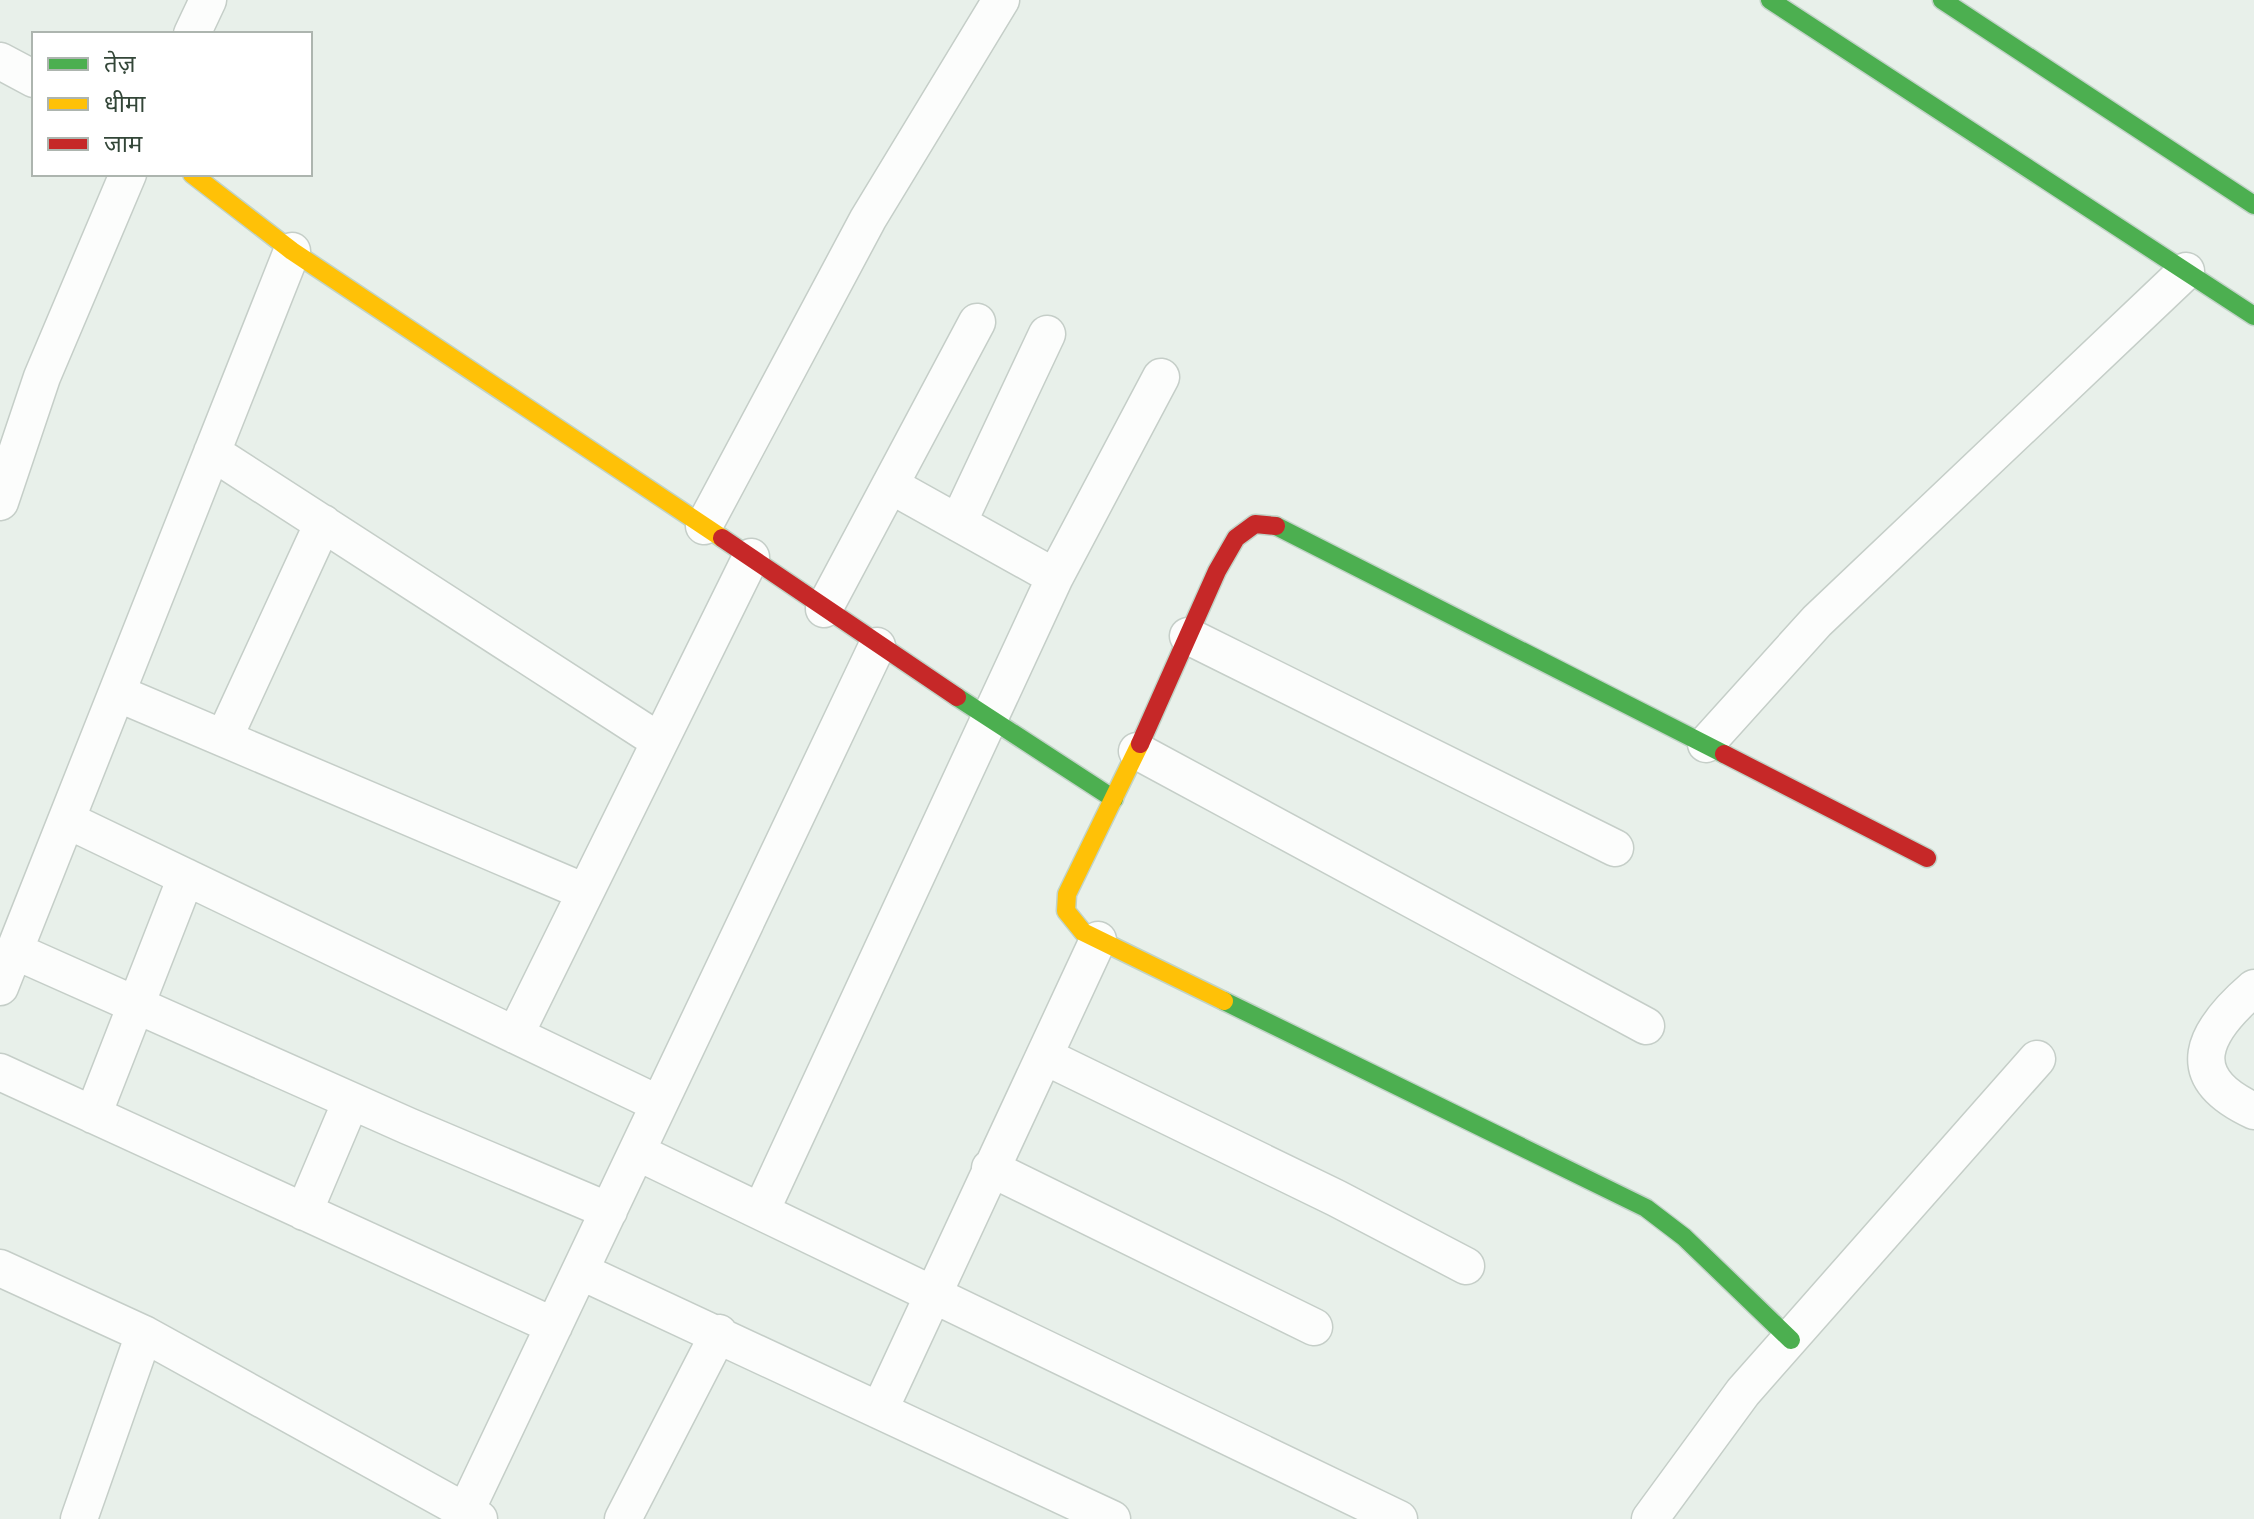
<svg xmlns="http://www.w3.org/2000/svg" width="2254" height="1519" font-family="'Varela Round','Noto Sans Devanagari',sans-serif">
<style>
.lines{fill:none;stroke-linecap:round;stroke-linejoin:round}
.street-casing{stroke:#c5cec8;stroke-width:39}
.fast-casing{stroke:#c1d3c7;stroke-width:21}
.slow-casing{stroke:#c1d3c7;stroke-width:21}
.jam-casing{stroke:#c1d3c7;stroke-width:21}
.street{stroke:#fcfdfc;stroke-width:36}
.fast{stroke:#4caf50;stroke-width:18}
.slow{stroke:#ffc107;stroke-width:18}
.jam{stroke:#c62828;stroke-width:18}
</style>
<rect width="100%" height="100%" fill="#e8f0ea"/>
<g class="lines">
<defs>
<path id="street" d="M192 34 208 0
M0 61 34 79
M212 452 659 741
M890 485 1055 577
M0 502 42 377 128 174
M958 523 1047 334
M704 526 868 219 1001 0
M824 609 977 322
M1188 636 1615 848
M117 693 585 892
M224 738 323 523
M1706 744 1817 621 2186 271
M1137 751 1646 1026
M67 820 659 1104
M15 951 408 1126 609 1211
M0 987 292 251
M2254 988C2204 1031 2178 1076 2254 1111
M515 1035 751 557
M1044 1056 1336 1198 1466 1266
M0 1072 554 1326
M93 1115 186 877
M637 1152 1399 1519
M990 1168 1314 1327
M761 1211 1055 577 1161 377
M304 1212 351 1101
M0 1268 144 1334 479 1519
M580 1271 1112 1519
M880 1409 1098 940
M79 1519 144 1334
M462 1519 877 646
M623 1519 719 1333
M1650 1519 1743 1392 2037 1059"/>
<path id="fast" d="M1770 0 2254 316
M1942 0 2254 205
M1276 526 1724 754
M957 697 1114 799
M1224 1001 1646 1208 1684 1237 1791 1340"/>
<path id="slow" d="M192 174 292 251 722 538
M1140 744 1067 894 1066 911 1083 932 1224 1001"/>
<path id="jam" d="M722 538 957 697
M1140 744 1217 571 1236 538 1255 524 1276 526
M1724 754 1927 858"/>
</defs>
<use href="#street" class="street-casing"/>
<use href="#fast" class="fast-casing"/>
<use href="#slow" class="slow-casing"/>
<use href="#jam" class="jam-casing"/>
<use href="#street" class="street"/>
<use href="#fast" class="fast"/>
<use href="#slow" class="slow"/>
<use href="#jam" class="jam"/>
</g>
<rect x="32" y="32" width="280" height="144" fill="#ffffff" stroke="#adb5af" stroke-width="2"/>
<rect x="48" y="58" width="40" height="12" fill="#4caf50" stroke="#adb5af" stroke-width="2"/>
<text x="104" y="72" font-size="24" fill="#334638">तेज़</text>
<rect x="48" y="98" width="40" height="12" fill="#ffc107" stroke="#adb5af" stroke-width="2"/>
<text x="104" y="112" font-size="24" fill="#334638">धीमा</text>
<rect x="48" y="138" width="40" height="12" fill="#c62828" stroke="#adb5af" stroke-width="2"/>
<text x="104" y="152" font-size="24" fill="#334638">जाम</text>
</svg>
